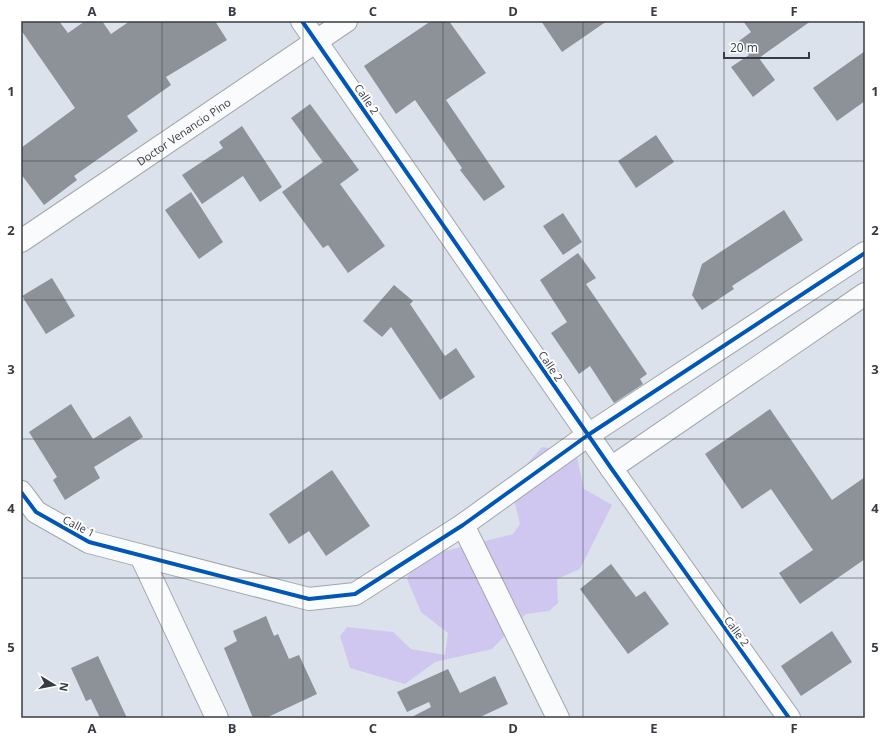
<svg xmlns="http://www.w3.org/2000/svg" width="886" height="739" font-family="'Open Sans',sans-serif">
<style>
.green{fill:#cfc7f0}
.building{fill:#8d9198}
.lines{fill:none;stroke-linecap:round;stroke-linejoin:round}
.minor-casing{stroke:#a2a7ae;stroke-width:24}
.minor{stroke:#fafbfc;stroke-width:22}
.cycleway-casing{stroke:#fff;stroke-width:6}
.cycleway{stroke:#0057b8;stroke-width:4}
.grid{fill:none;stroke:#373c43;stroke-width:1;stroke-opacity:0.55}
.labels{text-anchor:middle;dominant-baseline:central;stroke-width:4;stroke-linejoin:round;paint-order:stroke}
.street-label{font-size:11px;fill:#373c43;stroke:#fff}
.neatline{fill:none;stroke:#373c43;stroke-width:1.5}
.grid-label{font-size:13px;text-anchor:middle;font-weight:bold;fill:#373c43}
</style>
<rect width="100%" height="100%" fill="#dbe2eb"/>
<path class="green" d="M542 447 576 453 584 489 612 505 580 569 557 579 558 603 549 611 526 614 492 649 435 662 405 684 350 668 340 636 347 627 393 632 411 649 445 655 448 633 421 612 407 579 417 558 513 534 520 524 510 483Z"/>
<path class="building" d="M21 21H59L68 33 85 21H102L111 34 130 21H215L227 40 166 77 171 85 127 116 138 131 74 176 77 180 44 205 21 174V148L75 108 21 30Z
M431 21H449L486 73 446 100 505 187 484 201 460 170 462 168 415 100 396 114 364 66Z
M541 21H607L562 52Z
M743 21H811L759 58 775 80 753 97 731 67 749 55 739 41 751 32Z
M865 51V101L837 121 813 88Z
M310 104 359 170 340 184 385 246 348 273 328 245 323 248 282 192 323 162 291 118Z
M242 126 282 187 260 202 243 176 202 204 182 175 223 148 219 142Z
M656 135 674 162 636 188 618 161Z
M191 192 223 242 199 259 165 210Z
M784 210 803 240 732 286 734 289 702 310 692 295 702 264Z
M563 213 582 242 563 255 543 226Z
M578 253 596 278 586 284 647 374 640 379 643 384 614 403 590 366 579 374 551 333 567 322 540 280Z
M52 278 75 316 46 334 22 296Z
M394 285 413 301 410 304 445 356 456 348 475 377 440 400 391 327 382 337 363 321Z
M71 404 93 439 130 416 143 437 94 467 100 478 65 500 53 480 57 477 29 432Z
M770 409 832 500 865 477V559L800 604 779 573 813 550 771 489 742 509 705 454Z
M332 470 370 526 326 556 309 531 289 544 269 514Z
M611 564 636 597 645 591 669 624 628 654 580 589Z
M266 616 274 636 278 634 289 659 299 655 317 694 266 718H253L224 648 237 641 233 631Z
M832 631 852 662 801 696 781 666Z
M98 656 127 718H100L91 699 86 701 71 668Z
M448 669 460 693 495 676 508 704 478 718H410L431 707 429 702 407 712 397 692Z"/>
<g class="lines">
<defs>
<g id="minor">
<path d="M302 21 611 468 789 718"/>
<path id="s1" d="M21 241 346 21"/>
<path d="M611 468 865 294"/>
<path d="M21 492 36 512 89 542 309 599 355 594 463 525 588 435 865 253"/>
<path d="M463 525 558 718"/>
<path d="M141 556 217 718"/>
</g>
</defs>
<use href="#minor" class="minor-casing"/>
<use href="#minor" class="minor"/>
<defs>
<path id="cycleway" d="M302 21 611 468 789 718
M21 492 36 512 89 542 309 599 355 594 463 525 588 435 865 253"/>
</defs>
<use href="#cycleway" class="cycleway-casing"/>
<use href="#cycleway" class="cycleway"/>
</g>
<path class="grid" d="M162 21V718M303 21V718M443 21V718M583 21V718M724 21V718M21 161H865M21 300H865M21 439H865M21 578H865"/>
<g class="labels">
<g class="street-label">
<text transform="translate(367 99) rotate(56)">Calle 2</text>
<text stroke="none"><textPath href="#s1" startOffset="196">Doctor Venancio Pino</textPath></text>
<text transform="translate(551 366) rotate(56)">Calle 2</text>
<text transform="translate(79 526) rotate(27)">Calle 1</text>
<text transform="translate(737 631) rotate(54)">Calle 2</text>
</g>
</g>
<rect width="886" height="739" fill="none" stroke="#ffffff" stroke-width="44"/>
<g transform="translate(54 685) rotate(100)" stroke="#ffffff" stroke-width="3" paint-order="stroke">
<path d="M0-3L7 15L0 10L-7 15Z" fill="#373c43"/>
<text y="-6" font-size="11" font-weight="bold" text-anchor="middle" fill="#373c43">N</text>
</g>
<path d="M724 52v6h85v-6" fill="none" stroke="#373c43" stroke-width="2"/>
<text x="730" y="52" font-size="12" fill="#373c43" stroke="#ffffff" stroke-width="3" paint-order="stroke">20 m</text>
<rect x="22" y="22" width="842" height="695" class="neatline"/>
<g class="grid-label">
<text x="92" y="16">A</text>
<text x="232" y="16">B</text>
<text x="373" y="16">C</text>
<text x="513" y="16">D</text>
<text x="654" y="16">E</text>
<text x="794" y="16">F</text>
<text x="11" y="96">1</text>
<text x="875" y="96">1</text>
<text x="11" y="235">2</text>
<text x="875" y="235">2</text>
<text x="11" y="374">3</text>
<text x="875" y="374">3</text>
<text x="11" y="513">4</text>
<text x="875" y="513">4</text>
<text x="11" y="652">5</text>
<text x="875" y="652">5</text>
<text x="92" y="733">A</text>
<text x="232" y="733">B</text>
<text x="373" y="733">C</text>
<text x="513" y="733">D</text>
<text x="654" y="733">E</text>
<text x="794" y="733">F</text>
</g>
</svg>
